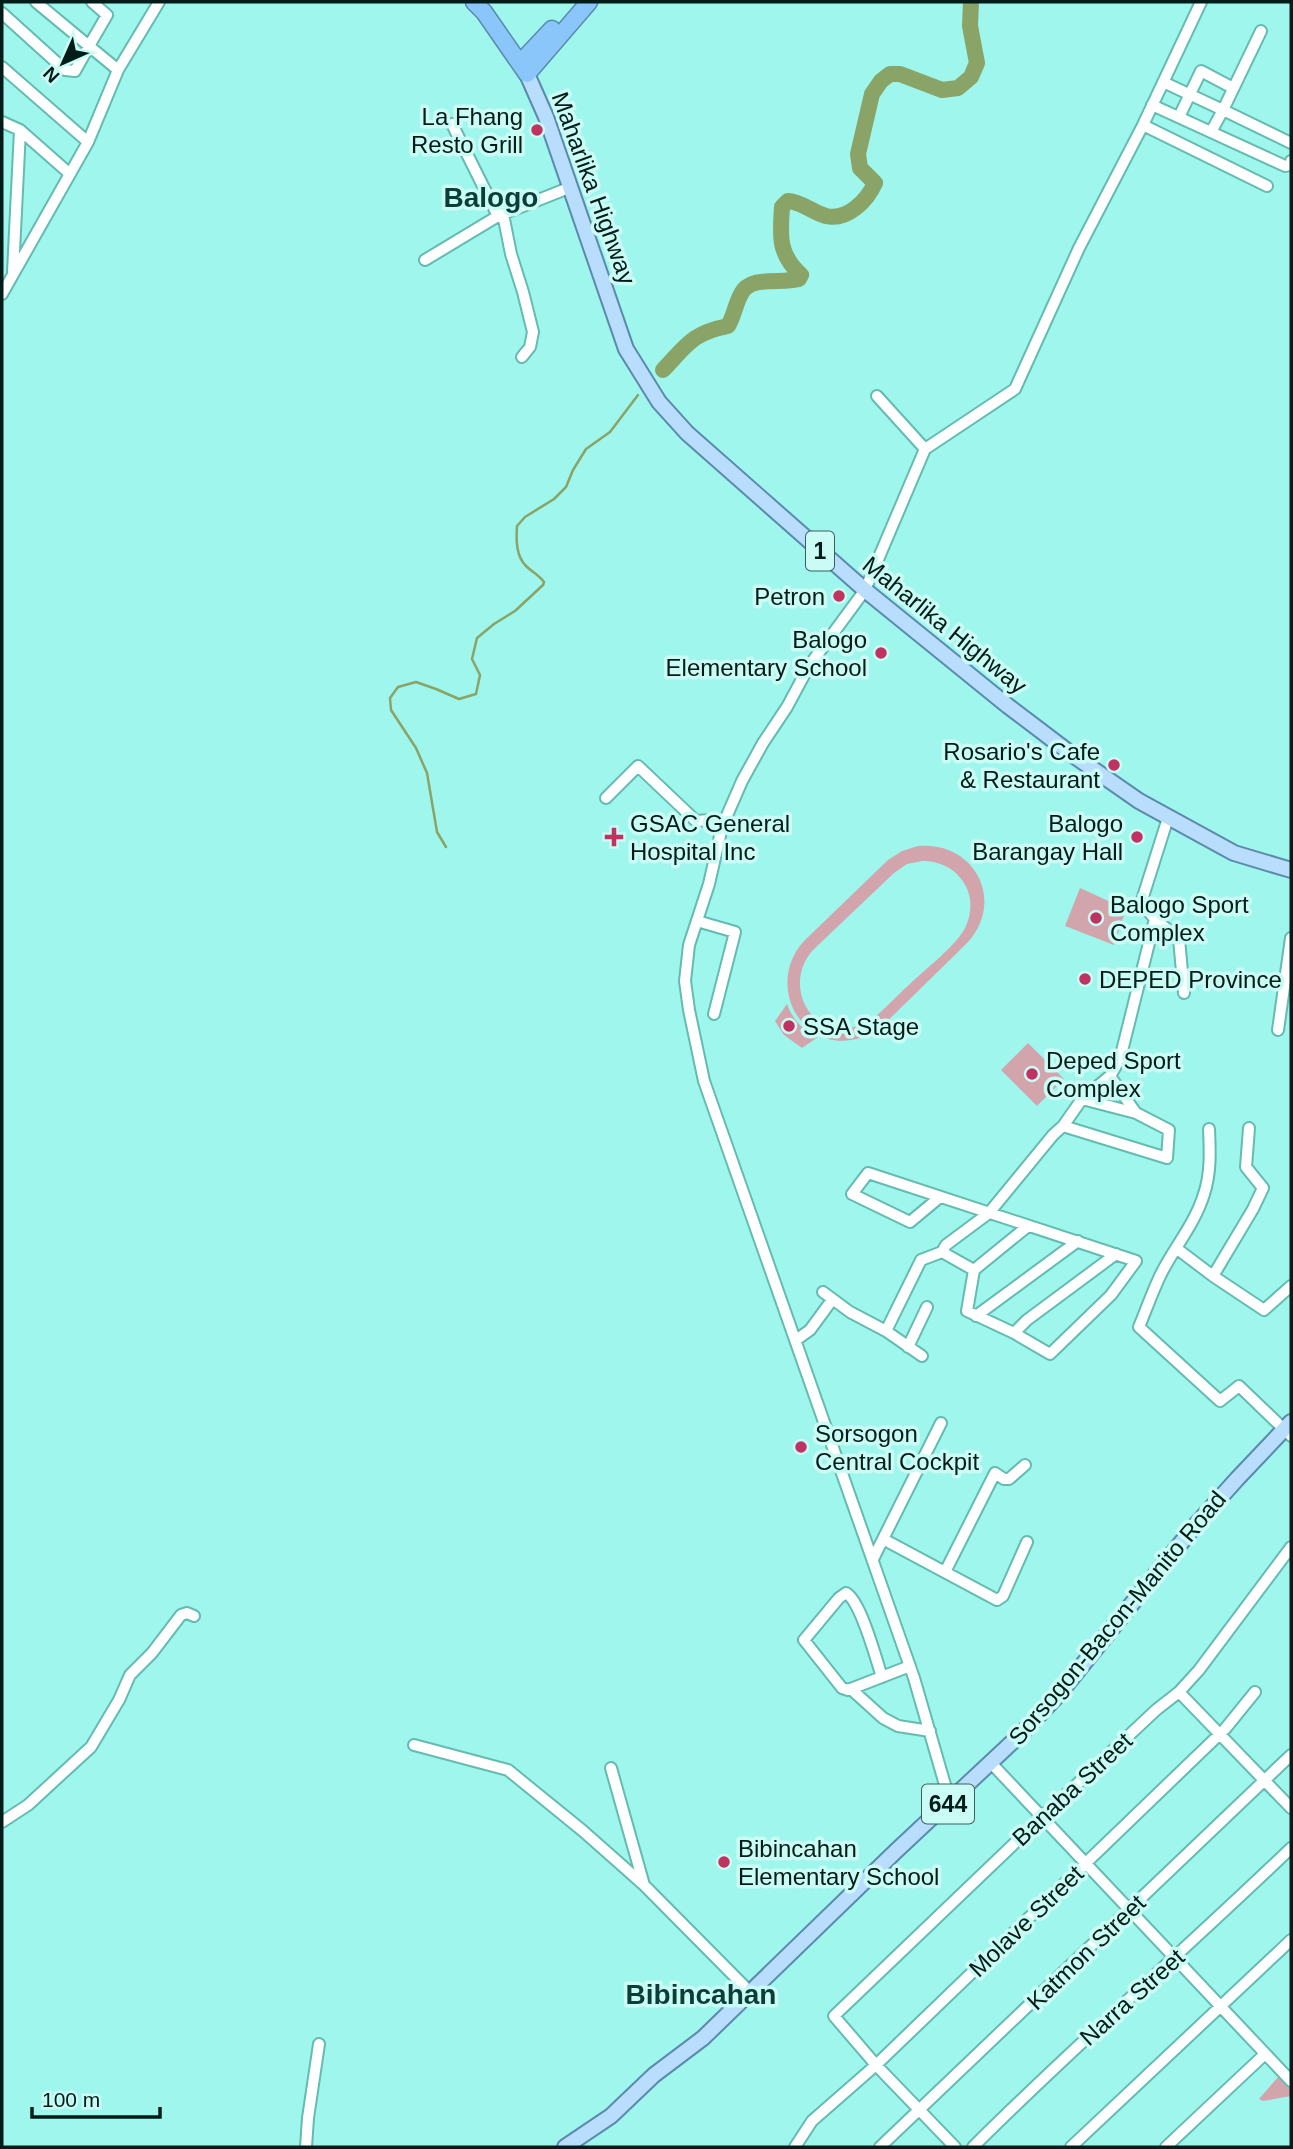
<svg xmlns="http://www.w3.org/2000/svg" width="1293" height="2149" font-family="Arial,sans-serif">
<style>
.green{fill:#d2a5ad;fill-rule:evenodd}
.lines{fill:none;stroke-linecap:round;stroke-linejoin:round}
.stream{stroke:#8aa367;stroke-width:2.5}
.river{stroke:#8aa367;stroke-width:16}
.minor-casing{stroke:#64bbb1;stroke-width:14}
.major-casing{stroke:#5b8aac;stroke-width:18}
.highway-casing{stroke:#5b8aac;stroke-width:19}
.minor{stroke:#fff;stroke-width:10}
.major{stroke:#b9ddfd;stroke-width:14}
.highway{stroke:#8bc6fb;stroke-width:16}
.poi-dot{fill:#c0325f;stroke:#cafcf5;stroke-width:2.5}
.labels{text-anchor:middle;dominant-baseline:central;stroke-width:7;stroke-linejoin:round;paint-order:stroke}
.shield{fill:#cafcf5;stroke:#3d5f5b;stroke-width:2}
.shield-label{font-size:23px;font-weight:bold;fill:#011c19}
.poi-label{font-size:24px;fill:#011c19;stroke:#cafcf5;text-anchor:start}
.street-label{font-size:24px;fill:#011c19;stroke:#cafcf5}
.quarter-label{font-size:28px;font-weight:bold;fill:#0c3e39;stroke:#cafcf5}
</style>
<rect width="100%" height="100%" fill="#9ff6ec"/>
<path class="green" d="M918 846C975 841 1006 901 967 943 948 962 928 981 909 1000 895 1013 881 1030 863 1037 804 1058 763 986 804 941L888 860 902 851ZM922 861C943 861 960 871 968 891 972 903 971 916 965 928 956 946 924 970 909 985 896 996 884 1011 869 1021 865 1024 859 1026 854 1027 808 1038 783 983 813 950L894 873 907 864Z
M1080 888 1126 909 1114 945 1065 926Z
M787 1004C793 1020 802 1030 818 1037L802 1048 784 1035 775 1021Z
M1028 1043 1064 1079 1037 1106 1001 1070Z
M1279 2076 1291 2083V2096L1263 2101 1259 2099Z"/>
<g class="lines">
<path class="stream" d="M446 847 437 832 427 773 416 748 391 710 390 698 398 687 416 682 436 689 459 699 476 694 480 675 472 659 477 638 494 624 515 611 543 585 544 582C539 575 532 572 526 566 516 556 516 540 517 526L525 517 554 499 566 487 573 470 586 449 610 432 638 395"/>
<path class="river" d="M663 370C687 345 692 333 728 326 734 316 735 305 741 294 750 275 780 284 799 279L801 275C778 254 780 236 782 207L788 201C802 202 812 212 826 216 847 221 867 201 875 183L860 168 858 154 872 94 881 81 890 74H900L942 90 958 88 971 77 977 63 970 26 971 2"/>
<defs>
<path id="minor" d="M36 2 89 46 107 15 92 2
M2 13 65 70 75 71 89 46 118 70
M1261 31 1223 110 1291 143
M2 67 88 142
M1163 82 1223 110 1211 132
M1152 105 1285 166 1290 165 1291 161
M1179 117 1201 71 1233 88
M2 122 20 130 70 174
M452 124 498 216
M1143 125 1267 186
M503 214 511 254 523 292 533 332 530 347 522 357
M425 260 498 216 571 187
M13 272 20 130
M2 294 88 142 118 70 159 2
M877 396 925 449
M606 798 638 766 696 821 725 819
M1168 818 1141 903 1155 919 1179 939 1184 993
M697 921 735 932 714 1014
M1278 1030 1291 938
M1082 1099 1136 1113
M1063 1126 1167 1158 1169 1130 1136 1113 1110 1076
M1249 1128 1246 1167 1263 1188 1253 1209 1213 1276 1264 1310 1291 1286
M1209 1129C1210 1151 1211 1173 1204 1194 1195 1224 1173 1249 1160 1276 1152 1293 1146 1310 1139 1327L1220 1401 1239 1386 1291 1436
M940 1197 910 1222 852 1194 868 1173 1136 1261 1111 1295 1050 1354 1014 1333 967 1311 974 1270 942 1252
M1176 1248 1213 1276
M974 1270 1028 1226
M823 1292 850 1312 886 1331 922 1356
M976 1316 1078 1241
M886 1331 921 1260 942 1252 946 1245 989 1213 1053 1135 1063 1126 1082 1099 1110 1076 1120 1059 1155 919
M1014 1333 1027 1320 1116 1254
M796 1340 810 1330 832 1300
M908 1347 927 1307
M883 1539 997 1600 1003 1596 1027 1542
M873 1559 941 1423
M945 1572 995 1473 1004 1479H1009L1025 1465
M882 1677C876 1659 861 1601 846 1593L839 1598 804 1640 842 1688 848 1690 910 1666
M851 1689 883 1718 898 1726 930 1731
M1179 1692 1291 1808
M414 1745 508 1770 583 1831 644 1885 751 1993
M992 1764 1291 2081
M611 1768 644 1885
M950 1802 914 1678 704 1081 689 1010 685 981 689 945 709 884 722 827 742 781 763 743 787 707 809 666 865 590 925 449 1015 389 1079 248 1143 125 1201 2
M2 1822 28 1805 91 1747 119 1700 130 1675 152 1653 181 1615 187 1613 194 1616
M306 2147 308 2118 319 2044
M795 2147 812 2121 876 2065 1225 1729 1255 1692
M880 2147 1291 1755
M955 2147 876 2065 834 2016 1042 1817 1156 1710 1179 1692 1199 1670 1291 1547
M973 2147C1076 2044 1186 1949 1291 1848
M1071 2147 1291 1940
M1166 2147 1265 2054"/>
<path id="major" d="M527 74 546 117 626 349 659 402 687 433 865 590 1008 706 1070 753 1139 801 1234 853 1291 870
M565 2147 611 2116 654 2075 703 2038 896 1851 1022 1733 1059 1694 1193 1528 1237 1479 1291 1422"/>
<path id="highway" d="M474 2 484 12 527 74 589 2
M520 63 552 29"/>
</defs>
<use href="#minor" class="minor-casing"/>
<use href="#major" class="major-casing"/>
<use href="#highway" class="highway-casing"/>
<use href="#minor" class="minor"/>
<use href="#major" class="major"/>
<use href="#highway" class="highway"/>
</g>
<g class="poi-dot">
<circle cx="537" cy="130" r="7"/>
<circle cx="839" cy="596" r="7"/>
<circle cx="881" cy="653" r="7"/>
<circle cx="1114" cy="765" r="7"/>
<path d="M610.5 826.5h7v7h7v7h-7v7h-7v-7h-7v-7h7z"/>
<circle cx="1137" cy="837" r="7"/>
<circle cx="1096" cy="918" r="7"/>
<circle cx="1085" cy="979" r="7"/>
<circle cx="789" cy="1026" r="7"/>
<circle cx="1032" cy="1074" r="7"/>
<circle cx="801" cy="1447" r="7"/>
<circle cx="724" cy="1862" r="7"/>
</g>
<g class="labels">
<g class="shield">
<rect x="806" y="531.5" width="28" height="39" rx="5"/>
<rect x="922" y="1784.5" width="52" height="39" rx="5"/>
</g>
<g class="shield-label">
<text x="820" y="551">1</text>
<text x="948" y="1804">644</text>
</g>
<g class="poi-label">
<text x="523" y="116" text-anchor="end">La Fhang<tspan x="523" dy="28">Resto Grill</tspan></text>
<text x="825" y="596" text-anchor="end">Petron</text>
<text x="867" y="639" text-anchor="end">Balogo<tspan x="867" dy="28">Elementary School</tspan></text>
<text x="1100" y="751" text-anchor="end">Rosario's Cafe<tspan x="1100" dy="28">&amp; Restaurant</tspan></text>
<text x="630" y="823">GSAC General<tspan x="630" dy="28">Hospital Inc</tspan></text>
<text x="1123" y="823" text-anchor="end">Balogo<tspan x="1123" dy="28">Barangay Hall</tspan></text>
<text x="1110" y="904">Balogo Sport<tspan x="1110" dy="28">Complex</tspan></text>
<text x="1099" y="979">DEPED Province</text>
<text x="803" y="1026">SSA Stage</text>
<text x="1046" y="1060">Deped Sport<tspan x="1046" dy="28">Complex</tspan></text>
<text x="815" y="1433">Sorsogon<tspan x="815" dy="28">Central Cockpit</tspan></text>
<text x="738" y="1848">Bibincahan<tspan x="738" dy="28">Elementary School</tspan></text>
</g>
<g class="street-label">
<text transform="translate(594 188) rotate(70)">Maharlika Highway</text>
<text transform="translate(945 625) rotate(39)">Maharlika Highway</text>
<text transform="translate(1117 1618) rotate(-50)">Sorsogon-Bacon-Manito Road</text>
<text transform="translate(1072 1789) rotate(-43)">Banaba Street</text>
<text transform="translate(1026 1921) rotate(-44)">Molave Street</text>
<text transform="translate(1086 1952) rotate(-44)">Katmon Street</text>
<text transform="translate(1132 1997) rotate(-42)">Narra Street</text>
</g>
<g class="quarter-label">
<text x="491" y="197">Balogo</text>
<text x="701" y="1994">Bibincahan</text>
</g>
</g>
<rect width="1293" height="2149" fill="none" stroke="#011c19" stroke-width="7"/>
<g transform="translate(63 63) rotate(225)" stroke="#cafcf5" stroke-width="5" paint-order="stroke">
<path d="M0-5L12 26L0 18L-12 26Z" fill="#011c19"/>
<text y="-10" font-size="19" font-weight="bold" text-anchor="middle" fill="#011c19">N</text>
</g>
<path d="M32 2107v10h128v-10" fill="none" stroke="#011c19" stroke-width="3.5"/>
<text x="42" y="2107" font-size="21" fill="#011c19" stroke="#cafcf5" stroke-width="5" paint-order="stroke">100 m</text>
</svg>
